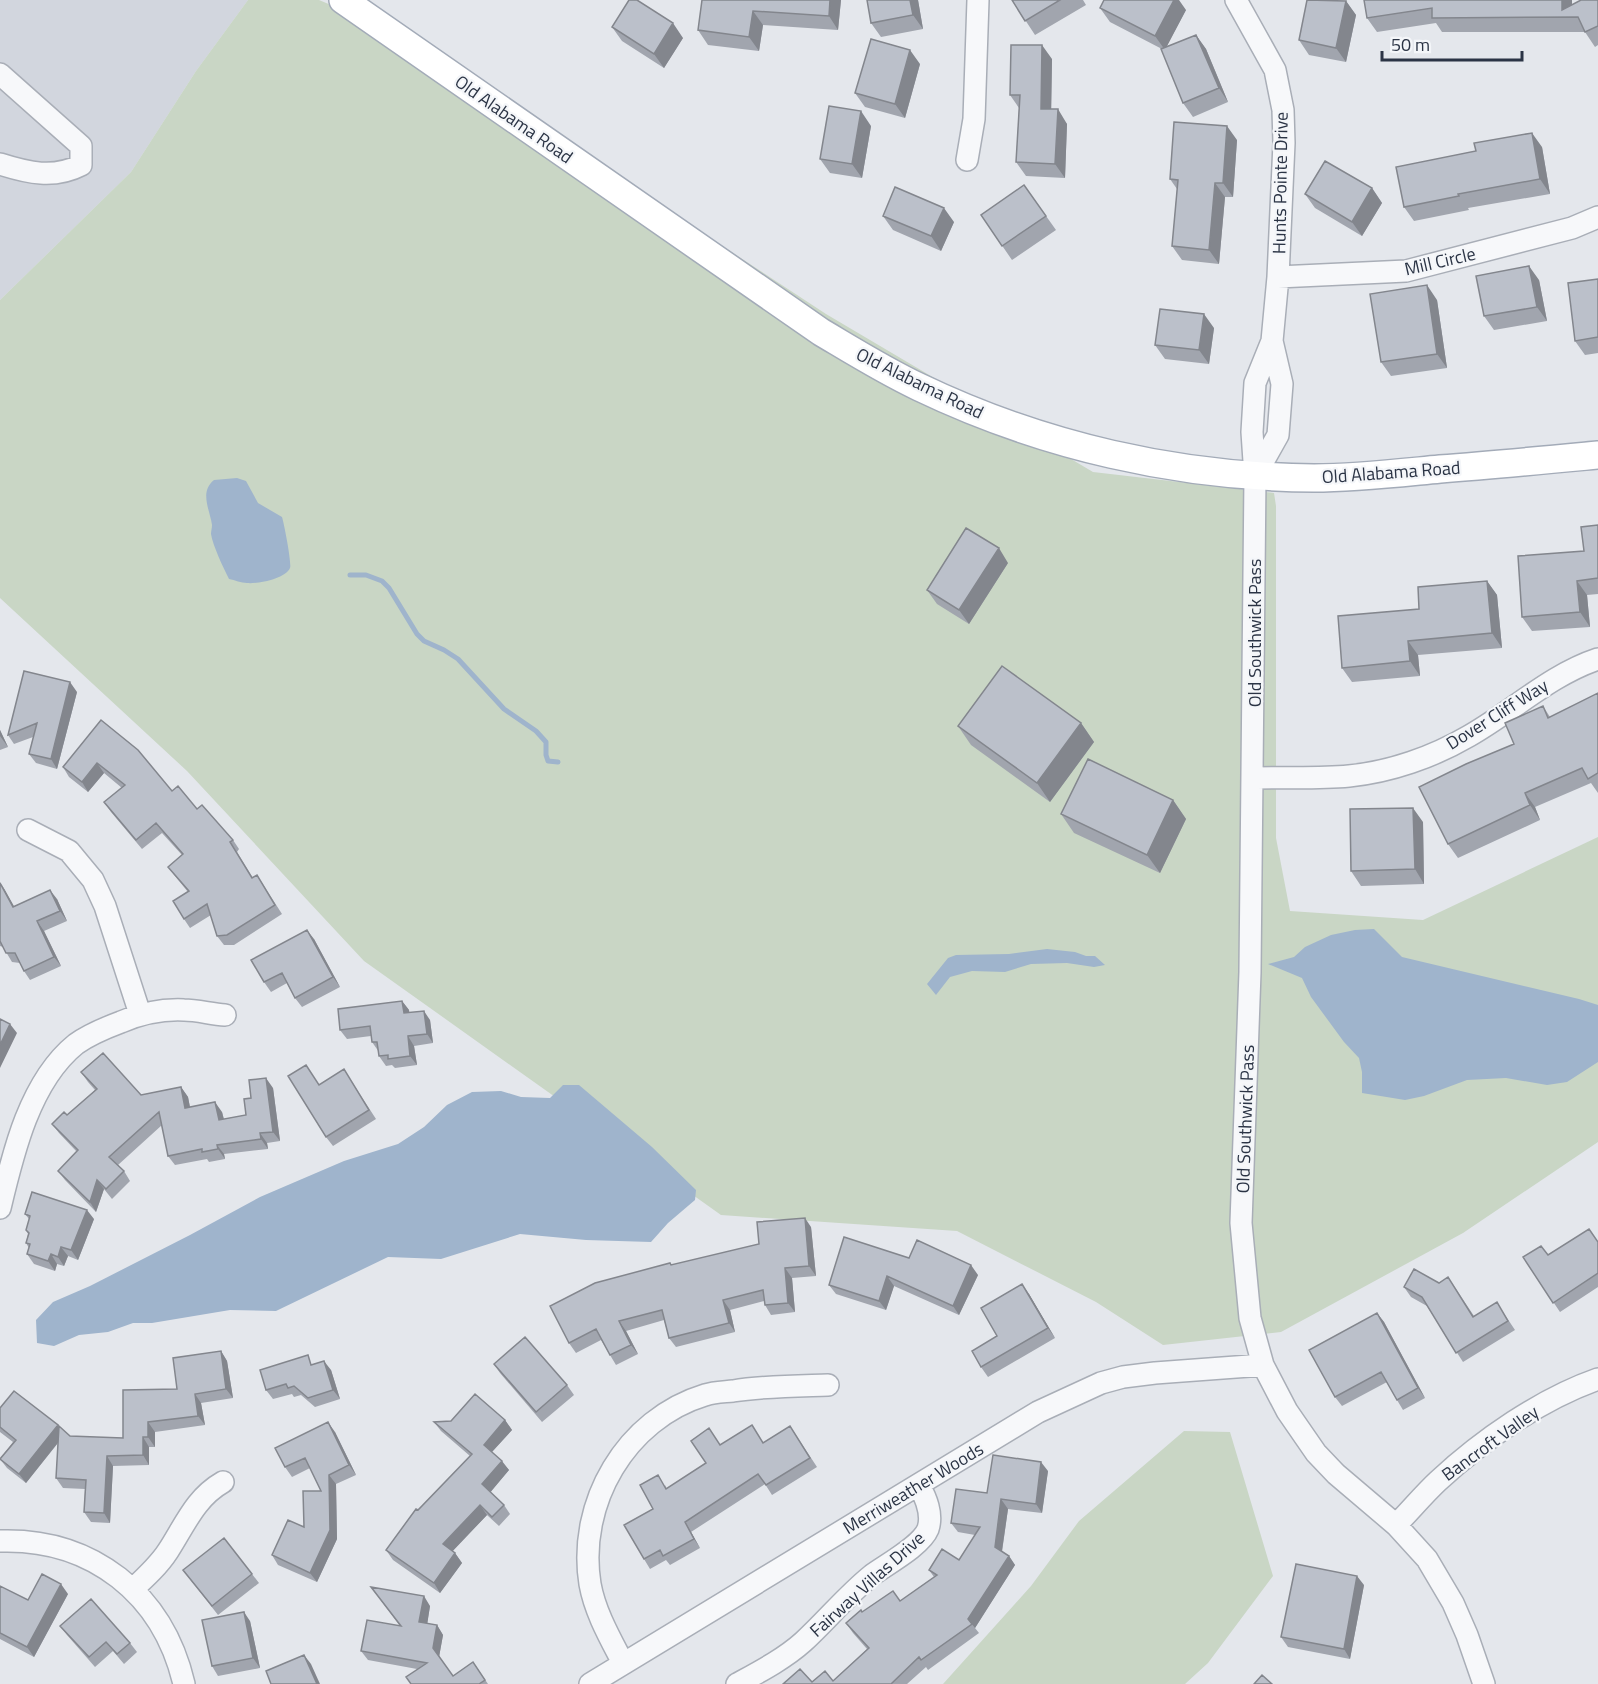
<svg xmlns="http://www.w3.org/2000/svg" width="1598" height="1684" font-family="'Titillium Web',sans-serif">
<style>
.built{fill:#d2d6de}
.green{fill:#c9d6c5}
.water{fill:#9fb4cc}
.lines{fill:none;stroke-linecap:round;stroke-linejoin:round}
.stream{stroke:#9fb4cc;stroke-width:5}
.minor-casing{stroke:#a9aeb7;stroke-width:24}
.major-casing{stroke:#a3abb8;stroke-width:30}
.minor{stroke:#f7f8fa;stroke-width:21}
.major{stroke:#fff;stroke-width:27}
.wall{fill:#a1a5ae}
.shaded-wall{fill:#83868d}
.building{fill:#bbc0ca;stroke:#83868d;stroke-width:1.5}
.labels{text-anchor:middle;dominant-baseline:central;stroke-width:4.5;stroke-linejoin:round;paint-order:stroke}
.street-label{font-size:18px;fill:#2b3445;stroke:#f4f6f9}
</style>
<rect width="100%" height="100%" fill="#e4e7ec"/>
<path class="built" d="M0 0H248L196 71 131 172 0 300Z"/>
<path class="green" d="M248 0H319L398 33 826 314 1093 472 1274 493 1276 506V838L1290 911 1423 920 1598 837V1142L1463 1233 1281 1332 1163 1345 1096 1302 957 1231 721 1215 364 961 187 771 0 598V300L131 172 196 71Z
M1184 1431 1230 1432 1273 1576 1208 1663 1185 1684H943L1031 1586 1079 1521Z"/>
<path class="water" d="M237 478 246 481 258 503 282 517C284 523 292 564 290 568 285 579 258 584 247 583 241 583 235 580 229 579 223 567 213 546 211 534 211 531 212 528 212 525 210 510 199 492 214 480Z
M1374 929 1402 957 1579 999 1598 1005V1062L1567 1082 1547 1085 1506 1078 1467 1080 1424 1096 1405 1100 1362 1093V1072L1359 1058 1344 1042 1311 997 1302 978 1268 964 1294 957 1305 947 1331 935 1355 930Z
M1047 949 1075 952 1086 956H1095L1105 965 1094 967 1067 963 1031 964 1005 972 972 971 950 977 936 995 927 984 948 958 956 955 1009 954Z
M563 1085H579L652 1147 696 1190 695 1200 668 1223 651 1242 586 1240 520 1234 441 1259 388 1257 276 1311 230 1310 152 1323H133L108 1332 79 1335 54 1346 37 1343 36 1320 53 1302 90 1286 190 1235 260 1197 344 1161 398 1144 424 1127 447 1105 472 1092 501 1091 521 1097 550 1098Z"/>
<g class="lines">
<path class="stream" d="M350 575H366L382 581 389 588 417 634 424 641 444 650 458 659 504 709 536 731 546 742V755L548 761 558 762"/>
<defs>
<path id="minor" d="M1236 0 1275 70 1283 110 1284 143 1278 277 1272 341 1255 383 1252 432 1255 476 1250 972 1241 1223 1250 1318 1263 1365 1287 1411 1316 1453 1336 1474 1396 1525 1427 1559 1453 1603 1467 1635 1484 1684
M0 74 81 146V165C54 179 28 173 0 164
M967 160 974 119 978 0
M1278 277 1406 271 1572 228 1598 217
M1255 476 1278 435 1282 384 1272 341
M1253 778C1284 777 1317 779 1349 776 1390 772 1433 757 1469 736 1513 711 1550 675 1598 659
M28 830 69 851 93 880 105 906 140 1014
M0 1208C13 1153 30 1081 76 1044 90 1034 105 1028 121 1022 140 1014 163 1009 184 1010 197 1010 211 1014 225 1015
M1396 1525C1410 1511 1423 1495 1438 1481 1482 1440 1541 1399 1598 1379
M0 1541C92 1538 163 1594 184 1684
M133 1589C146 1577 159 1565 168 1551 185 1525 195 1498 223 1482
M623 1663C610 1638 595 1612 590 1584 577 1503 626 1419 705 1395 714 1392 724 1392 733 1391 764 1386 796 1386 828 1385
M590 1684 1038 1412 1101 1383 1123 1377 1155 1373 1263 1365
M737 1684C759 1672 784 1659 803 1642 826 1621 847 1595 872 1575 887 1564 921 1546 928 1529 933 1514 926 1498 919 1485"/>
<path id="major" d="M343 0 821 332C853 351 885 371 919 387 1042 446 1178 477 1314 478 1356 478 1398 473 1440 469 1493 465 1545 460 1598 455"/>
</defs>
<use href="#minor" class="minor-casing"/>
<use href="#major" class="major-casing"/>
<use href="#minor" class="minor"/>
<use href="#major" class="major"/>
</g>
<path class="wall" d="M702 0H841L838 30 763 25 759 51 708 45 698 30Z
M867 0H918L923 29 881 37 871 23Z
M1012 0H1083L1086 5 1035 35Z
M1364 0 1572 5 1598 0V45L1595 47 1585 32H1442L1436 23 1377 32 1367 18Z
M1346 1 1356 15 1346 62 1309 55 1299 40Z
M1100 8 1186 10 1166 47 1196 35 1206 49 1228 102 1193 117 1183 103 1162 49 1110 22Z
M612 27 683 38 664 68 622 41Z
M1052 59 1051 109 1067 124 1065 178 1026 176 1016 162 1019 108 1010 95Z
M920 64 905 118 865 107 855 93Z
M871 126 862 178 830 173 820 159Z
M1237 140 1233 197H1225L1219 264 1182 260 1172 246 1177 189 1170 179Z
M1542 147 1550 194 1468 208 1469 210 1414 221 1404 207Z
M1024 185 1056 230 1012 260 981 215Z
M1372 188 1382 203 1362 236 1315 208 1305 194Z
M883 216 954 222 941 251 893 230Z
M1598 279V353L1585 355 1575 341Z
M1539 280 1547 321 1494 330 1484 316Z
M1437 300 1447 368 1391 376 1381 362Z
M1214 328 1209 364 1165 359 1155 345Z
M1598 525V594L1587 595 1590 627 1532 631 1522 617 1584 551Z
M1008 563 969 624 937 604 927 590Z
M1487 581 1497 595 1502 648 1418 655 1420 676 1352 682 1342 668 1419 609Z
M77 692 57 769 36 763 29 754 33 737 14 744 8 735Z
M1598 693V793L1591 783 1535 807 1540 820 1458 858 1448 844 1543 706 1550 717Z
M101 720 172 791 197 809 233 840 239 849 237 852 253 878 257 875 282 914 234 945H224L217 936 211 915 190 928 184 919 188 892 175 876 168 867 182 855 162 833 142 849 111 812 104 802 122 788 104 773 88 792 69 777 63 767Z
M1081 723 1094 742 1050 802 971 745 958 726Z
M0 730 8 747 0 750Z
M1173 800 1186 819 1160 873 1074 833 1061 814Z
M1423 822 1424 884 1361 886 1351 871Z
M0 882 14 907 57 899 67 921 44 931 61 966 30 980 24 971 20 963 12 962 3 947 0 946Z
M314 939 340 987 302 1007 295 998 287 983 271 992 264 982Z
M402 1001 409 1010V1013L430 1020 433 1043 414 1046 417 1065 395 1068 392 1065 386 1066 379 1056V1052L372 1042 371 1036 347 1039 340 1030Z
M81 1072 141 1095 181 1087 188 1097 190 1107 222 1112 224 1119 246 1115 251 1098 273 1088 280 1141 267 1143 268 1149 224 1154 225 1159 209 1162 207 1159 175 1165 168 1156 162 1125 118 1165 124 1171 130 1181 112 1199 104 1189 96 1212 65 1180 58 1171 77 1152 59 1133 52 1124 67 1115 95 1090 88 1082Z
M350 1079 376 1119 333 1146 326 1137 319 1085Z
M25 1214 94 1219 78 1260 68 1256 64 1266 57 1264 55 1271 34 1264 27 1254 29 1248 26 1243 28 1234 26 1230 29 1219Z
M811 1227 816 1276 792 1278 795 1312 771 1315 765 1305 764 1301 730 1310 735 1332 676 1347 669 1338 664 1320 626 1331 638 1354 616 1365 601 1340 576 1353 569 1343 670 1263 672 1265 759 1244Z
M1598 1242V1287L1560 1312 1523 1257 1548 1255Z
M909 1258 978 1275 959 1315 894 1286 886 1310 836 1294 829 1285Z
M1448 1277 1474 1316 1503 1312 1515 1330 1463 1362 1427 1306 1411 1297 1404 1287 1439 1283Z
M1029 1294 1055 1338 988 1377 981 1367 997 1336Z
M1377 1313 1384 1322 1425 1398 1403 1410 1397 1400 1387 1382 1342 1406 1335 1397Z
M221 1351 227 1361 233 1398 201 1403 205 1425 155 1432V1447H149V1465L113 1466 110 1523 91 1522 84 1512 85 1489 63 1488 56 1478 58 1443 26 1483 7 1468 0 1459 13 1442 0 1432V1408L59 1427 70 1436 123 1438Z
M314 1364 331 1370 340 1399 315 1407 301 1395 294 1397 292 1394 273 1399 266 1390Z
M494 1364 567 1385 574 1395 542 1422 500 1373Z
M505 1420 512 1430 492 1452 509 1470 490 1492 504 1505 510 1514 499 1526 487 1515 452 1551 455 1553 462 1563 440 1593 393 1560 386 1550 418 1510 470 1456 441 1431 434 1422Z
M790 1426 817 1467 772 1495 765 1484 691 1532 700 1548 670 1565 666 1560 650 1569 644 1559 653 1509 665 1485 667 1489 706 1463 720 1445 764 1443Z
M335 1432 356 1475 336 1484 337 1539 317 1582 278 1565 272 1555 304 1527 321 1491 310 1468 292 1477 285 1467Z
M1048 1471 1042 1513 1008 1509 1002 1552 1009 1556 1015 1565 975 1628 979 1633 928 1670 926 1667 907 1684H783L833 1681 867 1649 853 1633 846 1623 862 1612 900 1601 934 1577 929 1570 959 1560 975 1535 958 1532 951 1523 987 1493Z
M183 1570 252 1574 259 1583 218 1615Z
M1364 1585 1350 1659 1288 1647 1281 1637Z
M0 1586 28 1600 68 1594 34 1657 0 1639Z
M371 1587 430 1606 427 1624 437 1625 443 1635 439 1657 453 1676 473 1662 488 1684H411L417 1669 368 1660 361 1651 400 1626Z
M250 1621 260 1668 218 1676 212 1666Z
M60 1626 130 1643 137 1652 124 1664 113 1651 95 1667 67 1635Z"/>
<path class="shaded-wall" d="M830 0H841L838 30 829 16Z
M910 0H918L923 29 913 15Z
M1174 0H1179L1186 10 1165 50 1155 36Z
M1562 0H1572V18L1562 10Z
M1346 1 1356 15 1346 62 1336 48Z
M753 11 763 25 759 51 749 37Z
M673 23 683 38 664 68 654 54Z
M1196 35 1206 49 1228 102 1219 88Z
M1042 45 1052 59 1051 123 1041 109Z
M910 50 920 64 905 118 895 104Z
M1058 109 1067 124 1065 178 1055 164Z
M861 111 871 126 862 178 852 164Z
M1227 126 1237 140 1233 197 1223 183Z
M1532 133 1542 147 1550 194 1540 179Z
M1215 183 1225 197 1219 264 1209 250Z
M1372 188 1382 203 1362 236 1352 222Z
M944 208 954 222 941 251 931 236Z
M1529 266 1539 280 1547 321 1537 307Z
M1427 285 1437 300 1447 368 1437 354Z
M1204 314 1214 328 1209 364 1199 350Z
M999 548 1008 563 969 624 959 610Z
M1487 581 1497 595 1502 648 1492 633Z
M1577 581 1587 595 1590 627 1580 612Z
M1408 641 1418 655 1420 676 1410 661Z
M70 682 77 692 57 769 51 759Z
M1081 723 1094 742 1050 802 1037 783Z
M0 730 8 747 0 736Z
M97 763 104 773 88 792 82 782Z
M1525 793 1535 807 1540 820 1530 805Z
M1173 800 1186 819 1160 873 1147 855Z
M1413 808 1423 822 1424 884 1415 869Z
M0 882 5 890 20 917 13 907Z
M50 890 57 899 67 921 60 911Z
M37 921 44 931 61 966 54 957Z
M307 930 314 939 340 987 333 977Z
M402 1001 409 1010 411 1023 404 1013Z
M424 1011 430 1020 433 1043 427 1034Z
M10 1024 17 1033 0 1068V1045Z
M408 1036 414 1046 417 1065 410 1056Z
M266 1078 273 1088 280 1141 273 1132Z
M181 1087 188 1097 192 1118 185 1108Z
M215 1102 222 1112 226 1129 219 1120Z
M260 1133 267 1143 268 1149 261 1139Z
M217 1145 224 1154 225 1159 218 1149Z
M97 1180 104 1189 96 1212 90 1202Z
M87 1210 94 1219 78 1260 71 1250Z
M805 1218 811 1227 816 1276 809 1266Z
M61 1247 68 1256 64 1266 58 1257Z
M51 1254 57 1264 55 1271 48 1261Z
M971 1265 978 1275 959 1315 953 1306Z
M785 1268 792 1278 795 1312 788 1303Z
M887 1276 894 1286 886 1310 879 1301Z
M1022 1284 1029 1294 1055 1338 1048 1328Z
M723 1300 730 1310 735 1332 729 1323Z
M1377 1313 1384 1322 1425 1398 1418 1388Z
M619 1321 626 1331 638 1354 631 1345Z
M221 1351 227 1361 233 1398 226 1389Z
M324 1361 331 1370 340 1399 333 1390Z
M195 1394 201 1403 205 1425 198 1416Z
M505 1420 512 1430 490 1454 484 1445Z
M148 1422 155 1432V1447L148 1437Z
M328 1422 335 1432 356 1475 349 1465Z
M58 1425 64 1435 26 1483 19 1474Z
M143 1437 149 1447V1465L143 1455Z
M107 1456 113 1466 110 1523 104 1513Z
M502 1461 509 1470 489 1494 482 1484Z
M1041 1462 1048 1471 1042 1513 1036 1504Z
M329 1475 336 1484 337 1539 317 1582 310 1573Z
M1001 1499 1008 1509 1001 1557 995 1547Z
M480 1505 487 1515 450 1554 443 1544Z
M685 1522 691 1532 700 1548 694 1539Z
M455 1553 462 1563 440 1593 434 1583Z
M1009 1556 1015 1565 975 1628 968 1619Z
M1357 1576 1364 1585 1350 1659 1344 1649Z
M61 1584 68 1594 34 1657 27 1647Z
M424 1596 430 1606 426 1632 419 1622Z
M244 1612 250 1621 260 1668 253 1658Z
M437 1625 443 1635 439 1657 433 1648Z
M304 1655 311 1664 320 1684H317Z"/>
<path class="building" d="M629 0H637L673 23 654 54 612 27Z
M702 0H830L829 16 753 11 749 37 698 30Z
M867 0H910L913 15 871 23Z
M1012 0H1060L1025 21Z
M1104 0H1174L1155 36 1100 8Z
M1307 0 1346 1 1336 48 1299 40Z
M1364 0H1562V10L1581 0H1598V26L1585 32 1578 17 1432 18V8L1367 18Z
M1196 35 1219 88 1183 103 1161 49Z
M871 39 910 50 895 104 855 93Z
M1011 45H1042L1041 109H1058L1055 164 1016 162 1020 95H1010Z
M829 106 861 111 852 164 820 159Z
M1174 122 1227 126 1223 183H1215L1209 250 1172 246 1178 180 1170 179Z
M1532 133 1540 179 1458 194 1459 196 1404 207 1396 167 1476 151 1474 143Z
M1325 161 1372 188 1352 222 1305 194Z
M1024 185 1046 216 1002 246 981 215Z
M895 187 944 208 931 236 883 216Z
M1529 266 1537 307 1484 316 1476 276Z
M1598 279V337L1575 341 1568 283Z
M1427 285 1437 354 1381 362 1370 294Z
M1160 309 1204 314 1199 350 1155 345Z
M1598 525V578L1577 581 1580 612 1522 617 1518 556 1584 551 1581 527Z
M966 528 999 548 959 610 927 590Z
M1487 581 1492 633 1408 641 1410 661 1342 668 1338 616 1419 609 1418 587Z
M1002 666 1081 723 1037 783 958 726Z
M24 671 70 682 51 759 29 754 37 723 8 735Z
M1598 693V773L1588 779 1582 768 1525 793 1530 805 1448 844 1419 787 1466 764 1514 744 1505 723 1543 706 1548 718Z
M101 720 138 750 172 791 178 786 197 809 202 805 233 840 230 842 252 878 257 875 275 905 227 935 217 936 207 904 184 919 173 901 189 891 168 867 183 854 156 823 136 840 104 802 125 785 97 763 82 782 63 767Z
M1088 759 1173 800 1147 855 1061 814Z
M1413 808 1415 869 1351 871 1350 809Z
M0 883 13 907 50 890 60 911 37 921 54 957 24 971 15 953H6L0 941Z
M307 930 333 977 295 998 282 973 264 982 251 960Z
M402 1001 404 1013 424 1011 427 1034 408 1036 410 1056 388 1059V1055L379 1056 377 1042H372L370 1026 340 1030 338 1009Z
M0 1019 10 1024 0 1045Z
M103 1053 141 1095 181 1087 185 1108 215 1102 219 1120 246 1115 244 1099 251 1098 249 1080 266 1078 273 1132 260 1133 261 1139 217 1145 218 1149 202 1152V1149L168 1156 159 1112 109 1157 124 1171 106 1189 97 1180 90 1202 58 1171 78 1150 52 1124 64 1112 67 1115 97 1089 81 1072Z
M306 1065 319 1085 344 1069 369 1110 326 1137 288 1076Z
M32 1192 87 1210 71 1250 61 1247 58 1257 51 1254 48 1261 27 1254 30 1244 26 1243 29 1233 26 1230 30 1216 25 1214Z
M805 1218 809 1266 785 1268 788 1303 765 1305 763 1290 723 1300 729 1323 669 1338 662 1310 619 1321 631 1345 610 1355 596 1329 569 1343 550 1306 595 1283 670 1263 671 1265 759 1244 757 1222Z
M1589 1229 1598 1242V1273L1553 1303 1523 1257 1541 1246 1548 1255Z
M844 1237 909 1258 917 1240 971 1265 953 1306 887 1276 879 1301 829 1285Z
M1414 1269 1439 1283 1448 1277 1473 1317 1497 1302 1508 1321 1456 1353 1422 1297 1404 1287Z
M1022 1284 1048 1328 981 1367 972 1351 997 1336 981 1308Z
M1377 1313 1418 1388 1397 1400 1381 1372 1335 1397 1309 1350Z
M525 1337 567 1385 536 1412 494 1364Z
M221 1351 226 1389 195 1394 198 1416 148 1422V1437H143V1455L107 1456 104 1513 84 1512 86 1480 56 1478 59 1426 70 1436 123 1438V1390L177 1389 173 1358Z
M308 1355 311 1365 324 1361 333 1390 308 1398 294 1386 288 1388 286 1384 266 1390 260 1370Z
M14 1391 58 1425 19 1474 0 1459 16 1440 0 1427V1408Z
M475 1394 505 1420 484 1445 502 1461 482 1484 504 1505 492 1517 480 1505 443 1544 455 1553 434 1583 386 1550 416 1509 418 1510 472 1454 434 1422 451 1421Z
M328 1422 349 1465 329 1475 330 1530 310 1573 272 1555 288 1520 304 1527 303 1491H321L305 1458 285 1467 275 1448Z
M752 1425 763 1443 790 1426 810 1458 766 1485 758 1474 685 1522 694 1539 663 1556 660 1550 644 1559 624 1525 653 1509 640 1485 658 1475 666 1489 706 1463 691 1441 709 1428 720 1445Z
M993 1455 1041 1462 1036 1504 1001 1499 995 1547 1009 1556 968 1619 972 1624 921 1660 919 1657 891 1684H783L800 1669 812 1682 825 1671 833 1681 869 1648 846 1623 861 1610 862 1612 893 1591 900 1601 937 1575 929 1570 942 1549 959 1560 980 1527 951 1523 956 1489 987 1493Z
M224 1538 252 1574 212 1606 183 1570Z
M1296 1564 1357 1576 1344 1649 1281 1637Z
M42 1574 61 1584 27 1647 0 1633V1586L28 1600Z
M371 1587 424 1596 419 1622 437 1625 433 1648 453 1676 473 1662 485 1680 479 1684H411L406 1677 427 1663 361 1651 367 1620 401 1626Z
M91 1599 130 1643 117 1654 106 1642 89 1657 60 1626Z
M244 1612 253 1658 212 1666 202 1620Z
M304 1655 317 1684H271L266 1671Z
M1262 1675 1272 1684H1254Z"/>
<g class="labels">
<g class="street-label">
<text transform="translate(514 119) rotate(35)">Old Alabama Road</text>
<text transform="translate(1280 183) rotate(-89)">Hunts Pointe Drive</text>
<text transform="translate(1440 261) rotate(-13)">Mill Circle</text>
<text transform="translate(920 383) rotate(26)">Old Alabama Road</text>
<text transform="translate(1391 472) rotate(-4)">Old Alabama Road</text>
<text transform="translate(1254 633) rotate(-90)">Old Southwick Pass</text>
<text transform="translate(1497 714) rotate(-32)">Dover Cliff Way</text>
<text transform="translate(1245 1119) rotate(-88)">Old Southwick Pass</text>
<text transform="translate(1490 1443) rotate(-36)">Bancroft Valley</text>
<text transform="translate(913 1488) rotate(-31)">Merriweather Woods</text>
<text transform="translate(867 1584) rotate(-42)">Fairway Villas Drive</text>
</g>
</g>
<path d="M1382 51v9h140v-9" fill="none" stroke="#2b3445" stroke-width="3"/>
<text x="1391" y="51" font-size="18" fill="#2b3445" stroke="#f4f6f9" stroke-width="4.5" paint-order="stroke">50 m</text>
</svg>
